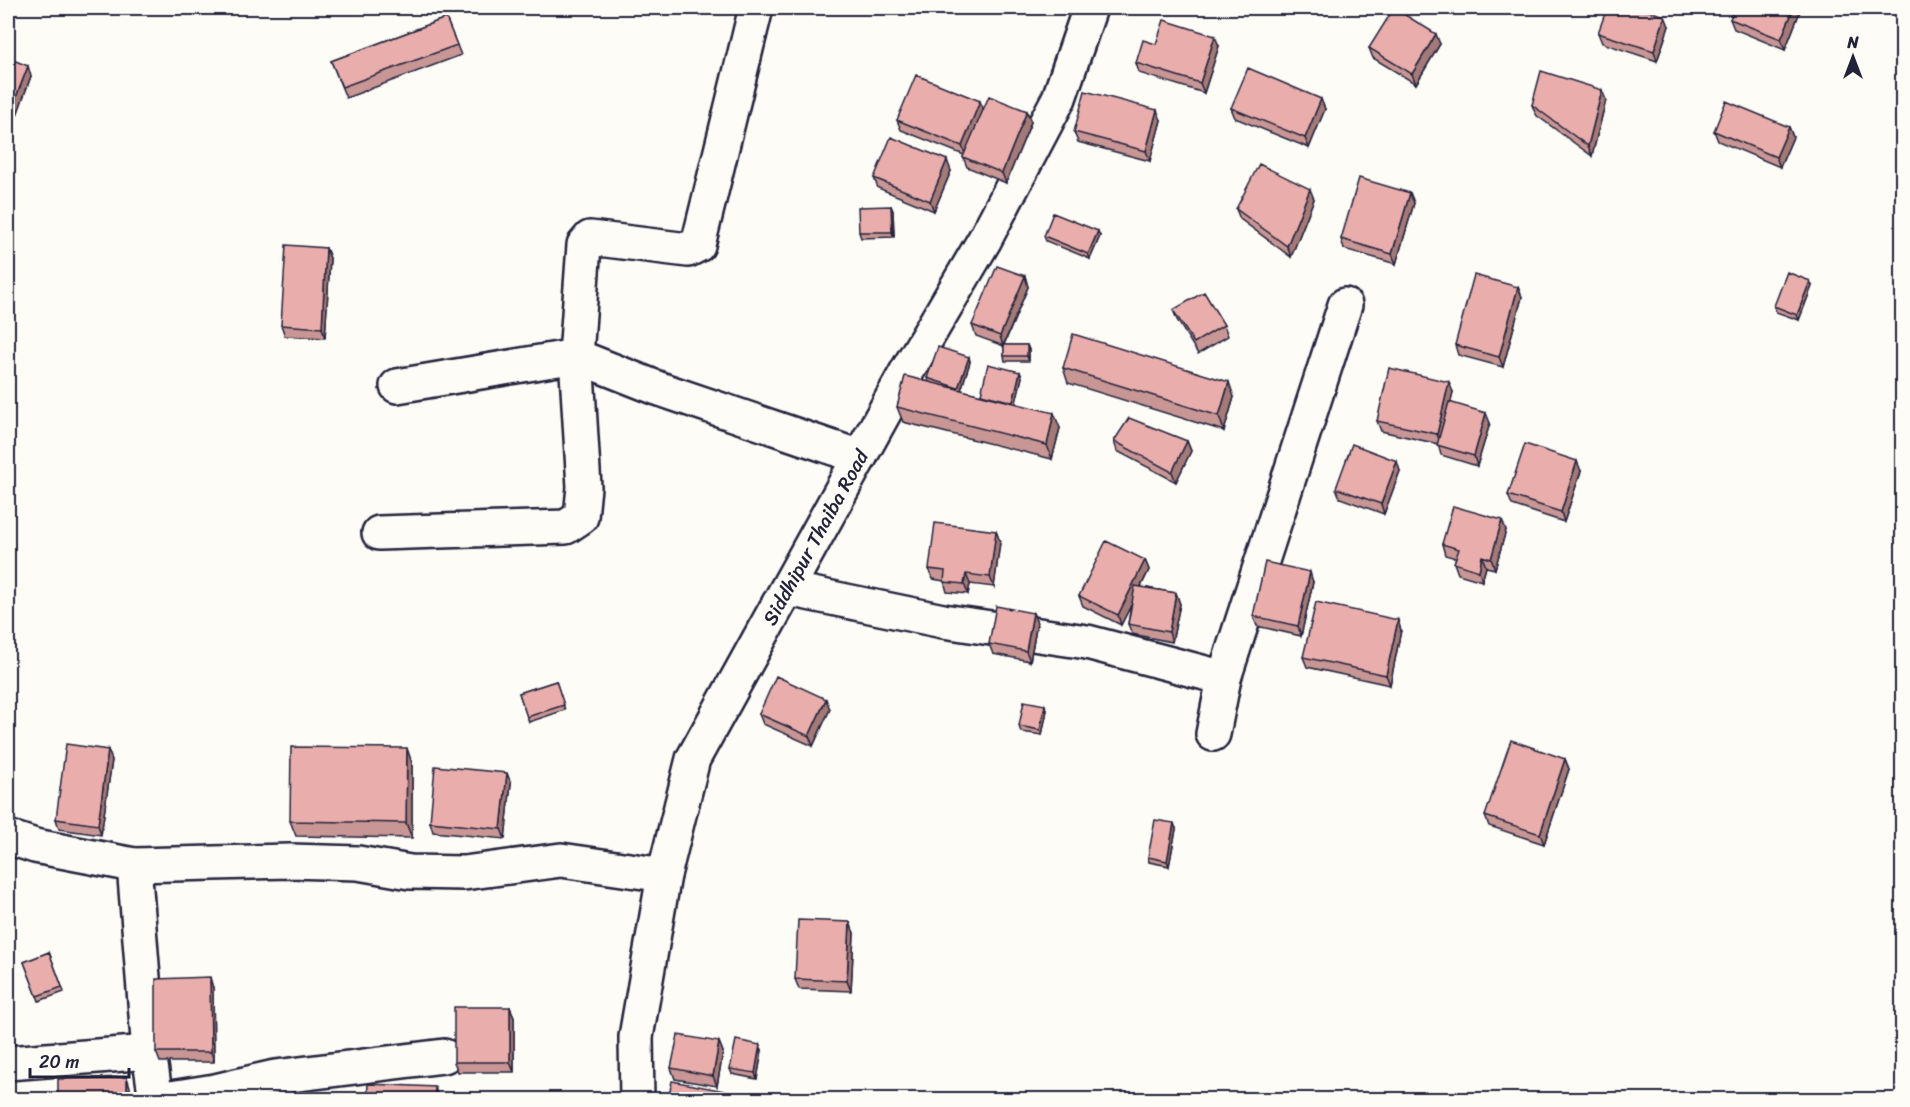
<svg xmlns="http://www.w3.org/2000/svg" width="1910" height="1107" font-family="Sriracha,sans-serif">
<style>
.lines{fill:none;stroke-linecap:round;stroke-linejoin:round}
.minor-casing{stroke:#22223b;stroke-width:38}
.minor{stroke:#fdfcf7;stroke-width:33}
.wall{fill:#c89694;stroke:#22223b;stroke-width:1.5}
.shaded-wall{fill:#a37a78;stroke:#22223b;stroke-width:1.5}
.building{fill:#e9aeac;stroke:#22223b;stroke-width:1.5}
.labels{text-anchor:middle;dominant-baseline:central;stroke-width:4.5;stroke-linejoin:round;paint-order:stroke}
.street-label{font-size:20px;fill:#22223b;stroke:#fdfcf7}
</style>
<rect width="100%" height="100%" fill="#fdfcf7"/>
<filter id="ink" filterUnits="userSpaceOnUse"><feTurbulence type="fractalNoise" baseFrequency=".0167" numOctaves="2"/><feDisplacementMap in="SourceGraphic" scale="12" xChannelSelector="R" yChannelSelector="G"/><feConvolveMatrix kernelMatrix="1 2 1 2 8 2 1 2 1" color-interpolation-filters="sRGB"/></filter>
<g filter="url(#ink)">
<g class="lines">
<defs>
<g id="minor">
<path d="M397 386 576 356 657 388 860 457"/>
<path d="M379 533 566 527 581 517 584 487 576 356 584 245 590 238 688 250 698 245 756 8"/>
<path d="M788 589 943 621 1087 642 1224 678"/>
<path d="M1213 734 1224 678 1345 305"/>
<path d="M8 837 35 846 134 865 290 861 358 863 410 872 464 873 561 860 664 875"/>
<path d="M134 865 149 1052 156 1100"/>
<path d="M8 1063 149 1052"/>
<path d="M158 1100 215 1091 275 1077 444 1056"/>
<path id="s1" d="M637 1100 636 1037 664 875 693 759 906 373 985 239 1059 98 1090 8"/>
</g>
</defs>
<use href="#minor" class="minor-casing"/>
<use href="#minor" class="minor"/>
</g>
<path class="wall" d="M1735 8H1800L1801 9 1785 50 1734 29 1730 19Z
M446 18 461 55 346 98 331 61Z
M1669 26 1657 61 1602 43 1598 33Z
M1156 44 1219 46 1204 93 1139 73 1136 63Z
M1440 44 1416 84 1373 58 1369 48Z
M8 58 31 76 17 115 8 112Z
M1606 100 1592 156 1536 115 1532 105Z
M1231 108 1325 109 1309 148 1235 118Z
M983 109 1031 122 1006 183 967 167 963 157 964 155 901 130 897 120Z
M1161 120 1150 161 1078 142 1074 132Z
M1789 127 1793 137 1780 167 1718 141 1714 131Z
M951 171 934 211 878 188 874 178Z
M1410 193 1414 203 1396 264 1344 249 1341 239Z
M1314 199 1291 257 1240 219 1236 209Z
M891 206 893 211 894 237 861 238 859 232Z
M1044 236H1100L1090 259 1046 241Z
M326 248 330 258 325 338 285 336 281 325Z
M1025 276 1028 287 1004 345H1027L1029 350V361H1005L1004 356V346L976 336 972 325Z
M1812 286 1799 320 1776 312 1774 306Z
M1518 287 1522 297 1503 367 1458 355 1455 345Z
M1173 310 1224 325 1228 336 1198 354 1177 320Z
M969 357 970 362 961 390 981 395V394L1020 372 1022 377 1015 404 1060 428 1052 459 903 422 897 407 929 382 927 378Z
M1063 368 1234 397 1224 431 1068 383Z
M1453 392 1450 402 1490 423 1477 466 1441 455 1438 444 1381 431 1377 421Z
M1114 441H1187L1191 451 1176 482 1117 451Z
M1400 471 1384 514 1340 498 1336 488Z
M1581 471 1564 522 1512 505 1508 495Z
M1506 530 1495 569 1486 567 1482 581 1458 574 1454 563 1456 558 1445 555 1442 544Z
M996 531 1000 542 994 587 970 584 968 594 947 592 944 581 933 579 929 569Z
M1145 560 1149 570 1141 587 1176 593 1180 604 1172 642 1132 634 1128 624 1131 605 1121 625 1083 606 1079 596Z
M1313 582 1301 636 1257 626 1253 616Z
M1033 613 1037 623 1030 661 993 654 989 644Z
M1401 630 1390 685 1307 667 1303 657Z
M556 681 565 710 529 722 519 693Z
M830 709 813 746 763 724 759 714Z
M1047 710 1042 735 1021 732 1019 726Z
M108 750 112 760 101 835 59 829 56 819Z
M1565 759 1569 769 1544 844 1489 826 1485 816Z
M412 763V838L296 836 290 821Z
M511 783 505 839 433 832 430 822Z
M1176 829 1169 866 1149 862 1148 857Z
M854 933 851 991 799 989 795 979Z
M49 952 64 992 39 1001 24 962Z
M213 988 214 1062H160L156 1052Z
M510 1007 514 1018V1072H458L454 1062Z
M719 1042 723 1052 717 1086 675 1079 671 1068Z
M762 1050 757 1079 732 1074 730 1069Z"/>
<path class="shaded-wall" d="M1794 8H1800L1801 9 1785 50 1781 39Z
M1665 16 1669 26 1657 61 1654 51Z
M1436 34 1440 44 1416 84 1412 74Z
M1215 36 1219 46 1204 93 1200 83Z
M28 66 31 76 17 115 13 105Z
M1602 90 1606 100 1592 156 1588 146Z
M1321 99 1325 109 1309 148 1305 138Z
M980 101 984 111 966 156 962 146Z
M1157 110 1161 120 1150 161 1146 151Z
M1027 111 1031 122 1006 183 1002 173Z
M1789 127 1793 137 1780 167 1776 157Z
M947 160 951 171 934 211 930 201Z
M1310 189 1314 199 1291 257 1287 246Z
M1410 193 1414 203 1396 264 1392 254Z
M891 206 893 211 894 237 892 232Z
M1098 231 1100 236 1090 259 1088 254Z
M326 248 330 258 325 338 322 328Z
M1025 276 1028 287 1003 346 1000 336Z
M1810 281 1812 286 1799 320 1797 315Z
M1518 287 1522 297 1503 367 1499 357Z
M1027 345 1029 350V361L1027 356Z
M969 357 970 362 960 393 958 388Z
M1020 372 1022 377 1015 407 1013 402Z
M1229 382 1234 397 1224 431 1219 416Z
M1449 382 1453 392 1441 445 1437 434Z
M1054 413 1060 428 1052 459 1047 445Z
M1486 413 1490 423 1477 466 1474 456Z
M1187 441 1191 451 1176 482 1172 472Z
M1397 461 1400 471 1384 514 1381 504Z
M1577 461 1581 471 1564 522 1561 512Z
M1502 520 1506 530 1495 569 1491 559Z
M996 531 1000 542 994 587 990 577Z
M1482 556 1486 567 1482 581 1479 571Z
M1145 560 1149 570 1121 625 1118 615Z
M1310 572 1313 582 1301 636 1298 626Z
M966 574 970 584 968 594 964 584Z
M1176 593 1180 604 1172 642 1169 632Z
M1033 613 1037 623 1030 661 1026 651Z
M1398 620 1401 630 1390 685 1386 675Z
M826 699 830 709 813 746 809 736Z
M1045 705 1047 710 1042 735 1040 730Z
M407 748 412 763V838L406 823Z
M108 750 112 760 101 835 98 825Z
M1565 759 1569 769 1544 844 1540 834Z
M507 773 511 783 505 839 501 829Z
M1174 823 1176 829 1169 866 1167 861Z
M850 922 854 933 851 991 847 981Z
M210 977 213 988 214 1062 211 1052Z
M510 1007 514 1018V1072L510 1062Z
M719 1042 723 1052 717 1086 713 1076Z
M760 1045 762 1050 757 1079 755 1073Z
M127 1077 130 1087 131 1100H127Z
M435 1087 438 1097V1100H434Z"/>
<path class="building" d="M1394 8 1436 34 1412 74 1369 48Z
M1607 8H1639L1665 16 1654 51 1598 33Z
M1735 8H1794L1781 39 1730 19Z
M446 18 457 45 342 87 331 61Z
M1164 20 1215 36 1200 83 1136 63 1143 40 1156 44Z
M8 58 28 66 13 105 8 103Z
M1248 68 1321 99 1305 138 1231 108Z
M1541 71 1602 90 1588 146 1532 105Z
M916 75 980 101 962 146 897 120Z
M1085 91 1157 110 1146 151 1074 132Z
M989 96 1027 111 1002 173 963 157Z
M1726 101 1789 127 1776 157 1714 131Z
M891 137 947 160 930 201 874 178Z
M1259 164 1310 189 1287 246 1236 209Z
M1359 178 1410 193 1392 254 1341 239Z
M891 206 892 232H859L858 207Z
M1053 213 1098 231 1088 254 1044 236Z
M286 245 326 248 322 328 281 325Z
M997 266 1025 276 1000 336 972 325Z
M1787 272 1810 281 1797 315 1774 306Z
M1474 275 1518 287 1499 357 1455 345Z
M1204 292 1224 325 1194 343 1173 310Z
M1073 334 1229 382 1219 416 1063 368Z
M1004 345H1027V356H1004Z
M938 347 969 357 958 388 927 378Z
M988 364 1020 372 1013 402 981 394Z
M1389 368 1449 382 1437 434 1377 421Z
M905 376 1054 413 1047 445 897 407Z
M1449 402 1486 413 1474 456 1437 445Z
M1129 418 1187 441 1172 472 1114 441Z
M1352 444 1397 461 1381 504 1336 488Z
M1525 444 1577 461 1561 512 1508 495Z
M1453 506 1502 520 1491 559 1482 556 1479 571 1454 563 1459 549 1442 544Z
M935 523 996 531 990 577 966 574 964 584 944 582 945 571 929 569Z
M1106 541 1145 560 1118 615 1079 596Z
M1265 562 1310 572 1298 626 1253 616Z
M1135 586 1176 593 1169 632 1128 624Z
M1316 602 1398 620 1386 675 1303 657Z
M996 606 1033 613 1026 651 989 644Z
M776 676 826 699 809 736 759 714Z
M556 681 564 705 527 717 519 693Z
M1024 701 1045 705 1040 730 1019 726Z
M1511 740 1565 759 1540 834 1485 816Z
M66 744 108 750 98 825 56 819Z
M291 747 407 748 406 823 290 821Z
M435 766 507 773 501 829 430 822Z
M1155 820 1174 823 1167 861 1148 857Z
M798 920 850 922 847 981 795 979Z
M49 952 62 987 37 996 24 962Z
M210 977 211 1052H156V979Z
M454 1007H510V1062H454Z
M678 1035 719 1042 713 1076 671 1068Z
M736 1040 760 1045 755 1073 730 1069Z
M127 1077V1100H58V1079Z
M672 1081 730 1092 728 1100H668Z
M368 1084 435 1087 434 1100H367Z"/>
</g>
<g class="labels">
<g class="street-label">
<text stroke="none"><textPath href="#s1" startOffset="600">Siddhipur Thaiba Road</textPath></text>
</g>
</g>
<rect width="1910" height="1107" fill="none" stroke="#fdfcf7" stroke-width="30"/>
<rect x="15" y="15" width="1880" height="1077" fill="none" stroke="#22223b" stroke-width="2" filter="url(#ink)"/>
<g transform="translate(1853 57)" stroke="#fdfcf7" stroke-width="4.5" paint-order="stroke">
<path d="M0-4.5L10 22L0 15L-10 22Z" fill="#22223b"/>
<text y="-9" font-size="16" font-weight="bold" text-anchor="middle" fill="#22223b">N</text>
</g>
<path d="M30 1068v9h99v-9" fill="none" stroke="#22223b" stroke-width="3"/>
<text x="39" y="1068" font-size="18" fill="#22223b" stroke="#fdfcf7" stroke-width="4.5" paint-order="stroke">20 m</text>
</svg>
